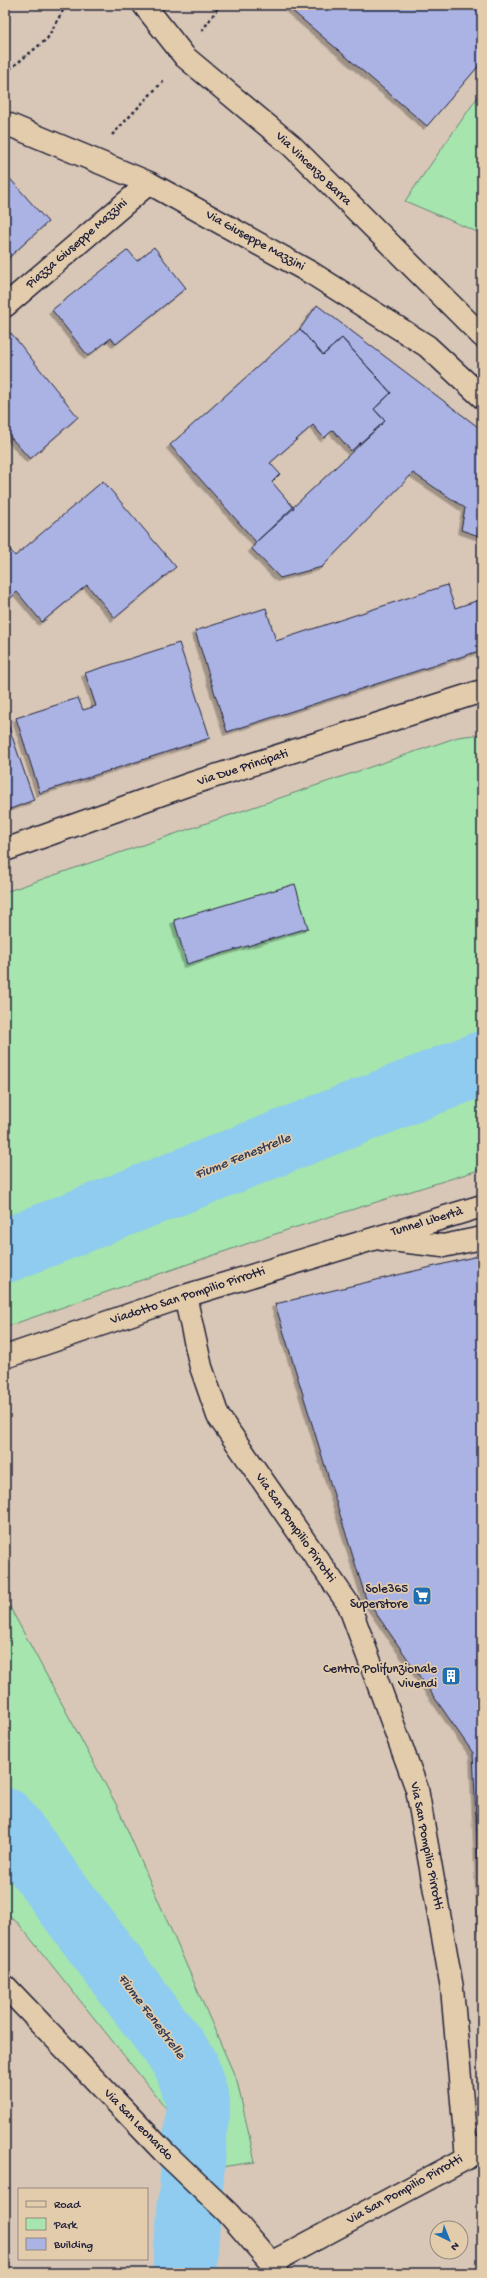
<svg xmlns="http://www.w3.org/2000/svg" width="487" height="2278" font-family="'Gochi Hand',sans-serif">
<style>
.green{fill:#a6e5ad;stroke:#648474}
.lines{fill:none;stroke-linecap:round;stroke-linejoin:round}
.river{stroke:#8fccef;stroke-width:64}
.building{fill:#aab3e4;stroke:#22223b;filter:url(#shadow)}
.minor-casing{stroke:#22223b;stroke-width:25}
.path{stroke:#22223b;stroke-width:2.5;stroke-dasharray:3 3;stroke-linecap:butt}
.minor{stroke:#e3ccac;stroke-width:22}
.labels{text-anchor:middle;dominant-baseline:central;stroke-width:3.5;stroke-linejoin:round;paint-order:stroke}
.street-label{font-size:13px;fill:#22223b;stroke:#e3ccac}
.poi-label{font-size:13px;fill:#22223b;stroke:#e3ccac;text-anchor:end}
.water-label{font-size:14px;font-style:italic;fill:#323c56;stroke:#e3ccac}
</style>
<defs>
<filter id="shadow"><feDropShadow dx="-3.5" dy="3.5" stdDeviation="0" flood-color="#0004"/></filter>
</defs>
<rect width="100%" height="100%" fill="#d8c7b7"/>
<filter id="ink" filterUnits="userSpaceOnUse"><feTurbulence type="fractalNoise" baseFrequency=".025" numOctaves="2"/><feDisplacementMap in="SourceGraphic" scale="8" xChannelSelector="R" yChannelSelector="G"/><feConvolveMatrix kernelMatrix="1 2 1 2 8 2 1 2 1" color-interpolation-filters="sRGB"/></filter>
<g filter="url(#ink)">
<path class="green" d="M482 91V234L405 201Z
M482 734V1169L287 1230 5 1327V892L458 737Z
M5 1598 117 1806 237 2081 255 2162 214 2168 18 1923 5 1913Z"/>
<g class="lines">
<path class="river" d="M5 1251 482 1063
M5 1820 186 2064 198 2102 184 2273"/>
</g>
<path class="building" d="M292 5H482V62L427 126 289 8Z
M5 173 48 222 5 261Z
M154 247 186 288 116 344 111 338 88 356 52 310 128 250 137 261Z
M317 305 482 430V537L461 530 465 508 413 473 322 567 280 578 252 549 256 542 385 421 374 409 391 393 342 338 323 355 300 329Z
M300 329 323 355 342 338 391 393 374 409 385 421 351 451 333 430 324 438 313 425 270 463 280 474 272 482 294 508 256 542 170 445Z
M11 333 78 417 30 459 5 431V338Z
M103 481 176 567 115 618 87 585 42 622 17 592 5 603V543L15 556Z
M447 585 455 608 482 599V650L227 732 195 631 266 608 276 641Z
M179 643 210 738 40 793 16 718 78 698 83 710 96 706 85 673Z
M5 716 34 800 5 811Z
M295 884 308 928 187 964 174 920Z
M482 1255V1949L473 1753 366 1599 275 1304Z"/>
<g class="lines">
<defs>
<path id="minor" d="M144 5 185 57 292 146 482 336
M5 123 149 183 313 274 427 346 482 397
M5 306 149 183
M5 850 187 785 482 691
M382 1239 443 1246 482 1238
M185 1296 201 1367 218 1416 349 1605 417 1789 452 1988 467 2158
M5 1357 185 1296 482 1206
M5 1986 163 2151 228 2213 271 2263 277 2273
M271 2263 467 2158 482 2146"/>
</defs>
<use href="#minor" class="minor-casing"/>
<path class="path" d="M202 31 220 5
M5 73 47 39 66 5
M112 135 165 79"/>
<use href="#minor" class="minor"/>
</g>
</g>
<defs>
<symbol id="supermarket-square" viewBox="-11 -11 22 22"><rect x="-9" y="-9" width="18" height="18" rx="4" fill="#1f6fb2" stroke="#e3ccac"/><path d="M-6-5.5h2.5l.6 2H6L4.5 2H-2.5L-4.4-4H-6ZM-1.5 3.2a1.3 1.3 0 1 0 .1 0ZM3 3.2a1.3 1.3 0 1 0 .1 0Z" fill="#fff"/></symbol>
<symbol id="building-square" viewBox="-11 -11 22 22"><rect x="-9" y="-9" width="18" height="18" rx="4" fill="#1f6fb2" stroke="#e3ccac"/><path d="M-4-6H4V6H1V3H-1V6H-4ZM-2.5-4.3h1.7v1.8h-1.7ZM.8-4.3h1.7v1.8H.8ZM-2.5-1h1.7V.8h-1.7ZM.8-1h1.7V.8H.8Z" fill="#fff"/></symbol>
</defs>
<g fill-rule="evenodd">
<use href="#supermarket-square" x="411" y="1585" width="22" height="22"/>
<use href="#building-square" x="440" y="1665" width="22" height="22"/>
</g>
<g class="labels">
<g class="street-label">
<text transform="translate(313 169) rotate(44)">Via Vincenzo Barra</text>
<text transform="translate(255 241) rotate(29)">Via Giuseppe Mazzini</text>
<text transform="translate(77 244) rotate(-41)">Piazza Giuseppe Mazzini</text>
<text transform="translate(243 768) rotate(-18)">Via Due Principati</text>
<text transform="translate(427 1222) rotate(-17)">Tunnel Libertà</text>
<text transform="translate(188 1296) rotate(-18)">Viadotto San Pompilio Pirrotti</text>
<text transform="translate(295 1528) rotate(55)">Via San Pompilio Pirrotti</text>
<text transform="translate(426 1846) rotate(79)">Via San Pompilio Pirrotti</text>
<text transform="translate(138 2125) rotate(46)">Via San Leonardo</text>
<text transform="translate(405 2190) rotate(-29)">Via San Pompilio Pirrotti</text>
</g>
<g class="poi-label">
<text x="408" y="1589">Sole365<tspan x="408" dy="15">Superstore</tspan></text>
<text x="437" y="1669">Centro Polifunzionale<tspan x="437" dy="15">Vivendi</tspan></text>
</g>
<g class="water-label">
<text transform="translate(243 1157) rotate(-22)">Fiume Fenestrelle</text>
<text transform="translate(151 2017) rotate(53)">Fiume Fenestrelle</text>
</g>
</g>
<rect width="487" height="2278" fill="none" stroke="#e3ccac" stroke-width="20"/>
<rect x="10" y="10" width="467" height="2258" fill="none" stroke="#22223b" stroke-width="1.5" filter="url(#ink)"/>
<rect x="18" y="2188" width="130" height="72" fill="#e3ccac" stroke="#96887f"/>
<rect x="26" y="2201" width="20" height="6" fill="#e3ccac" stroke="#96887f"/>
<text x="54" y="2208" font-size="12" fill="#22223b">Road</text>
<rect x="26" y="2218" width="20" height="12" fill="#a6e5ad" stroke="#96887f"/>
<text x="54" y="2228" font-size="12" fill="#22223b">Park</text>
<rect x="26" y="2238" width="20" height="12" fill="#aab3e4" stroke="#96887f"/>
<text x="54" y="2248" font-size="12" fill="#22223b">Building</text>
<g transform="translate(449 2240) rotate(137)"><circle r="19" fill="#e3ccac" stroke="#96887f"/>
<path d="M0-3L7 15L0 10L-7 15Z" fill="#1f6fb2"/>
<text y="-6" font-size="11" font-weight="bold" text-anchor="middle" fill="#22223b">N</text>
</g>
</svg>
